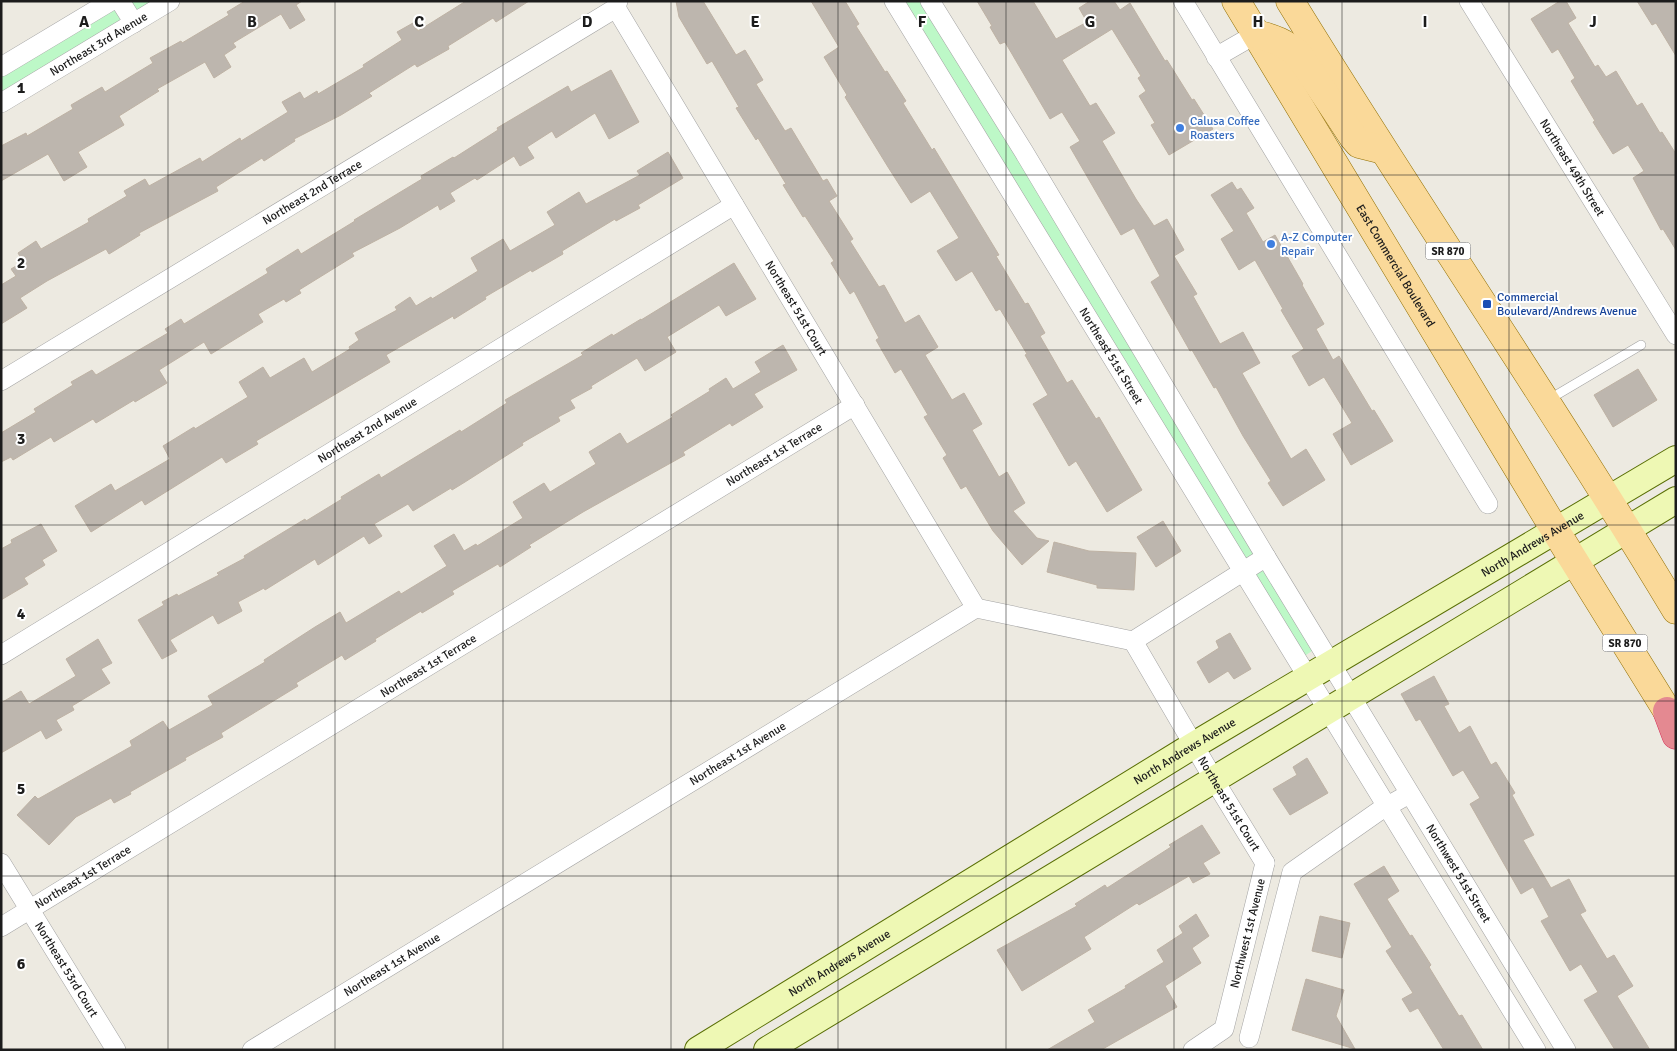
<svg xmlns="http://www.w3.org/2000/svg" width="1677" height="1051" font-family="Signika,sans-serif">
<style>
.park{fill:#bdf8c7}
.building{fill:#bdb6ae;stroke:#beb2a4}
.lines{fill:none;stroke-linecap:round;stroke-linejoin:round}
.service-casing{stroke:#a3a3a3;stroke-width:10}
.minor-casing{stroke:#a3a3a3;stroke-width:20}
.secondary-casing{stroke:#5a6f06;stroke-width:28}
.primary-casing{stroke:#916f02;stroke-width:29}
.motorway-casing{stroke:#d32651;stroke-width:29}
.service{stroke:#fff;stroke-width:9}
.minor{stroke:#fff;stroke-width:19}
.secondary{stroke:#eef8b4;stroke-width:26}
.primary{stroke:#fad999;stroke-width:28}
.motorway{stroke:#e48991;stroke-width:28}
.grid{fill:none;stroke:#1c1c1c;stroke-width:1;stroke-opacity:0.55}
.shop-dot{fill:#3f7fe0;stroke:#fff;stroke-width:2}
.transit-dot{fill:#1a4fb4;stroke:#fff;stroke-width:2}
.labels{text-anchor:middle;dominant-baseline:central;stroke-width:4;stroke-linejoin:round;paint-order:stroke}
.shield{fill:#fff;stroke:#606060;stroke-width:1}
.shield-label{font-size:11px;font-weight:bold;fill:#1c1c1c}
.street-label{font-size:12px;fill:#1c1c1c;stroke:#fff}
.shop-label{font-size:12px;fill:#366cbe;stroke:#fff;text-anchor:start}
.transit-label{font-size:12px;fill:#164399;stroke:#fff;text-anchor:start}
.grid-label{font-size:16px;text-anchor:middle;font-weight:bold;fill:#1c1c1c;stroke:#fff;stroke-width:4;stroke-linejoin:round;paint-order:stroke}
</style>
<rect width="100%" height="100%" fill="#edeae1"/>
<path class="park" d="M123 1H157L1 95V75Z
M900 1H921L1315 649 1303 657Z"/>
<path class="building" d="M245 1H302L296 5 305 20 290 29 281 14 233 43 236 47 224 55 231 67 214 78 205 62 157 89 159 91 119 116 124 125 78 152 87 167 64 181 48 154 1 181V146L26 133 27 136 73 109 71 105 102 87 105 92 153 63 150 58 181 41 182 43 229 15 227 12Z
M466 1H529L496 22 493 18 448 46 449 49 417 67 415 64 369 93 372 96 341 115 294 139 295 141 264 161 262 158 216 187 218 191 139 233 140 235 109 254 106 249 47 281 20 298 27 308 1 324V285L16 276 11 269 23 262 18 253 36 241 41 249 89 222 88 219 127 196 124 191 145 179 149 186 200 158 202 162 240 138 241 141 288 112 282 102 300 92 304 99 317 91 318 94 364 67 363 65 402 40 397 32 413 23 418 31Z
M676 1H703L736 55 745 50 763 80 756 84 785 131 791 128 823 181 827 179 837 196 829 201 853 239 850 241 879 287 884 285 905 323 919 315 938 347 925 355 952 400 964 393 982 424 972 430 999 477 1007 472 1025 503 1013 511 1037 538 1049 541 1022 565 993 531 966 486 961 489 943 458 947 455 924 417 928 415 901 369 895 373 876 340 879 338 854 291 850 294 831 263 834 261 805 216 803 217 783 185 786 184 758 138 756 140 736 108 739 107 712 61 707 64 679 17Z
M811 1H845L859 24 856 26 885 72 887 71 906 101 903 103 932 150 934 148 999 255 996 256 1025 304 1028 303 1045 333 1040 336 1067 383 1072 380 1096 419 1099 417 1142 490 1107 512 1076 461 1069 466 1033 404 1048 395 1025 355 1027 354 1000 309 996 311 972 271 956 281 937 251 959 238 930 191 911 203 888 167 845 97 847 95 824 57 839 47Z
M977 1H1033L1056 39 1087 22 1079 8 1090 1H1114L1120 10 1130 3 1165 61 1167 60 1192 100 1194 99 1213 129 1169 155 1151 125 1155 123 1139 96 1146 91 1138 78 1141 76 1112 29 1062 60 1090 106 1096 103 1115 133 1102 141 1136 199 1154 226 1167 219 1184 250 1174 256 1197 294 1193 296 1220 344 1243 332 1260 363 1242 373 1291 459 1306 449 1325 480 1283 506 1268 483 1271 481 1243 436 1216 387 1214 388 1192 350 1190 351 1151 282 1160 276 1134 228 1121 235 1070 147 1080 141 1062 112 1050 119 1005 42 1000 44 990 27 992 26Z
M1560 1H1566L1576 18 1568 23 1595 67 1598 65 1606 77 1616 71 1637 106 1642 103 1660 133 1662 132 1676 154V250L1663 229 1661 230 1633 178 1644 171 1628 145 1613 154 1593 122 1595 121 1571 81 1575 78 1558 49 1552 53 1531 19Z
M1637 1H1676V56L1656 23 1652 25Z
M611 70 639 122 609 139 595 113 556 138 552 131 527 147 534 158 520 166 514 156 477 180 475 178 450 193 455 201 440 210 438 205 400 228 352 253 354 256 299 290 301 293 286 302 284 299 258 314 263 322 211 354 204 342 159 370 167 383 135 402 134 400 96 423 93 419 54 442 51 437 13 460 11 457 1 462V433L36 412 34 409 73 385 71 382 92 370 96 375 168 333 165 329 181 319 184 324 268 273 266 269 298 249 301 254 355 221 354 220 422 179 421 176 453 157 454 158 498 130 497 128 568 86 571 92Z
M668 152 683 178 638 205 640 208 616 221 615 219 562 251 563 254 532 272 531 270 485 297 486 299 454 319 453 316 386 355 390 362 256 441 258 444 226 463 222 457 145 505 142 500 91 532 75 506 111 484 115 491 170 459 163 446 194 427 195 429 248 397 239 382 263 367 270 378 304 358 312 372 350 349 349 347 359 340 355 333 397 310 395 307 410 297 416 306 431 297 432 299 478 271 471 258 503 239 510 251 555 225 547 212 579 192 586 204 640 175 637 171Z
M1232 182 1237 190 1241 188 1254 208 1246 213 1263 242 1275 235 1303 284 1302 285 1324 324 1316 329 1333 360 1339 356 1372 411 1374 410 1393 441 1351 465 1333 434 1352 423 1324 377 1309 386 1292 356 1304 349 1281 310 1283 309 1255 260 1239 270 1221 239 1234 231 1211 195Z
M734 263 756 299 726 316 719 305 667 337 676 352 645 371 637 358 591 386 592 388 570 400 575 408 558 417 560 421 522 443 523 445 465 482 452 490 451 488 413 511 408 504 374 524 382 536 369 544 364 536 318 565 315 559 265 590 264 588 238 602 242 611 218 624 213 615 170 640 177 651 162 659 138 620 164 605 162 602 177 594 178 596 219 575 217 573 245 558 244 556 305 519 306 521 342 499 341 497 379 474 381 478 460 430 461 432 507 403 505 400 583 355 581 353 612 334 613 336 641 319V320Z
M783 345 797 370 754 394 763 407 732 426 730 423 683 452 685 455 583 512 529 545 531 547 500 567 498 564 452 591 454 594 422 613 421 611 375 639 376 641 345 660 342 655 296 683 298 686 221 733 223 737 185 758 186 760 130 792 131 794 114 803 111 798 76 817 49 845 17 815 35 796 38 799 132 746 130 741 163 721 169 730 213 705 208 696 265 662 264 660 315 627 340 612 346 623 399 591 401 594 447 566 434 546 454 534 464 551 476 544 477 546 523 518 513 502 544 483 550 492 596 464 589 452 620 433 627 444 673 417 671 415 710 391 709 389 726 378 733 389 761 372 755 362Z
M1638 369 1657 400 1613 427 1594 395Z
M1163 521 1181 551 1156 567 1137 537Z
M41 524 57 551 42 560 45 565 24 578 28 584 1 600V549L12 543 11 540Z
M1054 542 1089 551 1136 553 1134 590 1097 588V585L1047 572Z
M1230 633 1251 669 1234 679 1228 671 1209 683 1197 662 1219 648 1216 641Z
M98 639 112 663 101 669 110 683 72 706 74 710 56 720 62 730 46 739 41 730 1 753V703L21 691 29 704 76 676 66 659Z
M1434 676 1449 704 1444 706 1459 733 1470 726 1491 765 1496 762 1515 793 1512 795 1534 835 1523 840 1551 888 1569 879 1586 911 1580 914 1607 959 1614 955 1633 986 1617 996 1650 1050H1615L1584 1000 1598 992 1581 964 1570 971 1541 921 1549 917 1533 887 1521 894 1470 804 1480 798 1463 770 1453 776 1420 719 1416 721 1401 694Z
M1307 758 1328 793 1290 815 1273 789 1297 775 1293 767Z
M1202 825 1220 853 1203 863 1210 874 1193 883 1189 876 1139 905 1137 903 1084 937 1091 949 1022 991 997 950 1077 906 1075 904 1105 885 1107 888 1171 847 1169 845Z
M1384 866 1399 891 1387 899 1410 936 1412 935 1431 965 1429 967 1459 1016 1462 1015 1483 1050H1444L1418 1008 1410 1012 1402 999 1413 993 1386 951 1392 947 1354 884Z
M1196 914 1209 936 1192 948 1201 963 1165 986 1177 1007 1101 1050H1047L1095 1022 1088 1010 1126 988 1125 986 1164 962 1157 950 1183 933 1179 926Z
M1320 916 1350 923 1342 958 1312 951Z
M1306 979 1344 990 1336 1016 1355 1049 1292 1030Z"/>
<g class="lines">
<defs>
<path id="service" d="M1548 400 1641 345"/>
<g id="minor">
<path d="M120 1 134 23"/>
<path id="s1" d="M894 1 1536 1050"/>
<path id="s2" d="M930 1 1024 152 1266 557 1566 1050"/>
<path d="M1183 1 1488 504"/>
<path id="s3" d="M1469 1 1676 335"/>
<path id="s4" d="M616 8 976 608"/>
<path d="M1216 57 1256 34"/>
<path d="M1 67 111 1"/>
<path id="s5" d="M1 103 170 1"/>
<path id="s6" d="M1 381 616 8 618 1"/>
<path id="s7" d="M1133 641 1213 778 1265 863"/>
<path id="s8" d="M1 655 734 205"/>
<path id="s9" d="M1 863 116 1050"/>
<path id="s10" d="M1 927 855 405"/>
<path d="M1249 1038 1292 872 1379 811 1409 794"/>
<path id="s11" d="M252 1050 976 608 1133 641 1266 557"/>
<path id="s12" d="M1193 1050 1224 1029 1265 863"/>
</g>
<g id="secondary">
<path id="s13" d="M698 1050 1194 745 1676 459"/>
<path d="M767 1050 1676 500"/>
</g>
<g id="primary">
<path id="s14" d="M1236 1 1555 530 1676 725"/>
<path d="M1290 1C1416 206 1552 404 1676 610"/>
<path d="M1256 34C1273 38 1286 43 1299 55L1353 137 1359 144 1379 149"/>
</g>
<path id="motorway" d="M1667 711 1676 735"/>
</defs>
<use href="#service" class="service-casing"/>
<use href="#minor" class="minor-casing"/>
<use href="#secondary" class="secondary-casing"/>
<use href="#primary" class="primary-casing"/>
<use href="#motorway" class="motorway-casing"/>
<use href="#service" class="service"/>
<use href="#minor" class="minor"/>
<use href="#secondary" class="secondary"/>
<use href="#primary" class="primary"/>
<use href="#motorway" class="motorway"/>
</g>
<path class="grid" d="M168 1V1050M335 1V1050M503 1V1050M671 1V1050M838 1V1050M1006 1V1050M1174 1V1050M1342 1V1050M1509 1V1050M1 175H1676M1 350H1676M1 525H1676M1 701H1676M1 876H1676"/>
<g class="shop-dot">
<circle cx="1180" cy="128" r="5"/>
<circle cx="1271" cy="244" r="5"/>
</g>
<rect class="transit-dot" x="1482" y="299" width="10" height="10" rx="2.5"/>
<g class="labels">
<g class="shield">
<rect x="1425.5" y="242.5" width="45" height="17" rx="4"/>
<rect x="1602.5" y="634.5" width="45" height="17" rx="4"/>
</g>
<g class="shield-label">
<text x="1448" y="251">SR 870</text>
<text x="1625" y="643">SR 870</text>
</g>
<g class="street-label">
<text stroke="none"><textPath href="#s5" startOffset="114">Northeast 3rd Avenue</textPath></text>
<text stroke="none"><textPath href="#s3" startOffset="196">Northeast 49th Street</textPath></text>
<text stroke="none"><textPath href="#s6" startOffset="364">Northeast 2nd Terrace</textPath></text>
<text stroke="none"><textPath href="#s14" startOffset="309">East Commercial Boulevard</textPath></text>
<text stroke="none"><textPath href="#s4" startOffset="350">Northeast 51st Court</textPath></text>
<text stroke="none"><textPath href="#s1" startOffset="416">Northeast 51st Street</textPath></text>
<text stroke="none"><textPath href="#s8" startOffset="430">Northeast 2nd Avenue</textPath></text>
<text stroke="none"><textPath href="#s10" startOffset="906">Northeast 1st Terrace</textPath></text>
<text stroke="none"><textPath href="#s13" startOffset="976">North Andrews Avenue</textPath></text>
<text stroke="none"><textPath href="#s10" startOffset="501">Northeast 1st Terrace</textPath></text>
<text stroke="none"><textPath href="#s13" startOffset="571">North Andrews Avenue</textPath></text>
<text stroke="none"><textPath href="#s11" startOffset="569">Northeast 1st Avenue</textPath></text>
<text stroke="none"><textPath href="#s7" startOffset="189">Northeast 51st Court</textPath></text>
<text stroke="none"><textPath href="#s2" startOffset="1020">Northwest 51st Street</textPath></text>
<text stroke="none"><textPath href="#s10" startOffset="96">Northeast 1st Terrace</textPath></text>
<text stroke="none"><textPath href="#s12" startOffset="136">Northwest 1st Avenue</textPath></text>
<text stroke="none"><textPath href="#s13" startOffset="166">North Andrews Avenue</textPath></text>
<text stroke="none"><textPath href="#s11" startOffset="164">Northeast 1st Avenue</textPath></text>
<text stroke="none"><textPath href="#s9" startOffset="125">Northeast 53rd Court</textPath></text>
</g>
<g class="shop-label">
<text x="1190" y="121">Calusa Coffee<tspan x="1190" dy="14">Roasters</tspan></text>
<text x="1281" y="237">A-Z Computer<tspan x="1281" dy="14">Repair</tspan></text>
</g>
<g class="transit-label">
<text x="1497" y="297">Commercial<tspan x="1497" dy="14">Boulevard/Andrews Avenue</tspan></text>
</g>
</g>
<g class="grid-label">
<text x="84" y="27">A</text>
<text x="252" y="27">B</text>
<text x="419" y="27">C</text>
<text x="587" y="27">D</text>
<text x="755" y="27">E</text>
<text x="922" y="27">F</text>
<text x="1090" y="27">G</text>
<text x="1258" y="27">H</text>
<text x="1425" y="27">I</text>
<text x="1593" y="27">J</text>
<text x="21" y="93">1</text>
<text x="21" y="268">2</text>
<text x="21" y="444">3</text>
<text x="21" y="619">4</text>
<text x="21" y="794">5</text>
<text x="21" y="969">6</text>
</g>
<rect width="1677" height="1051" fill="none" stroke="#1c1c1c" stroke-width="5"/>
</svg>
